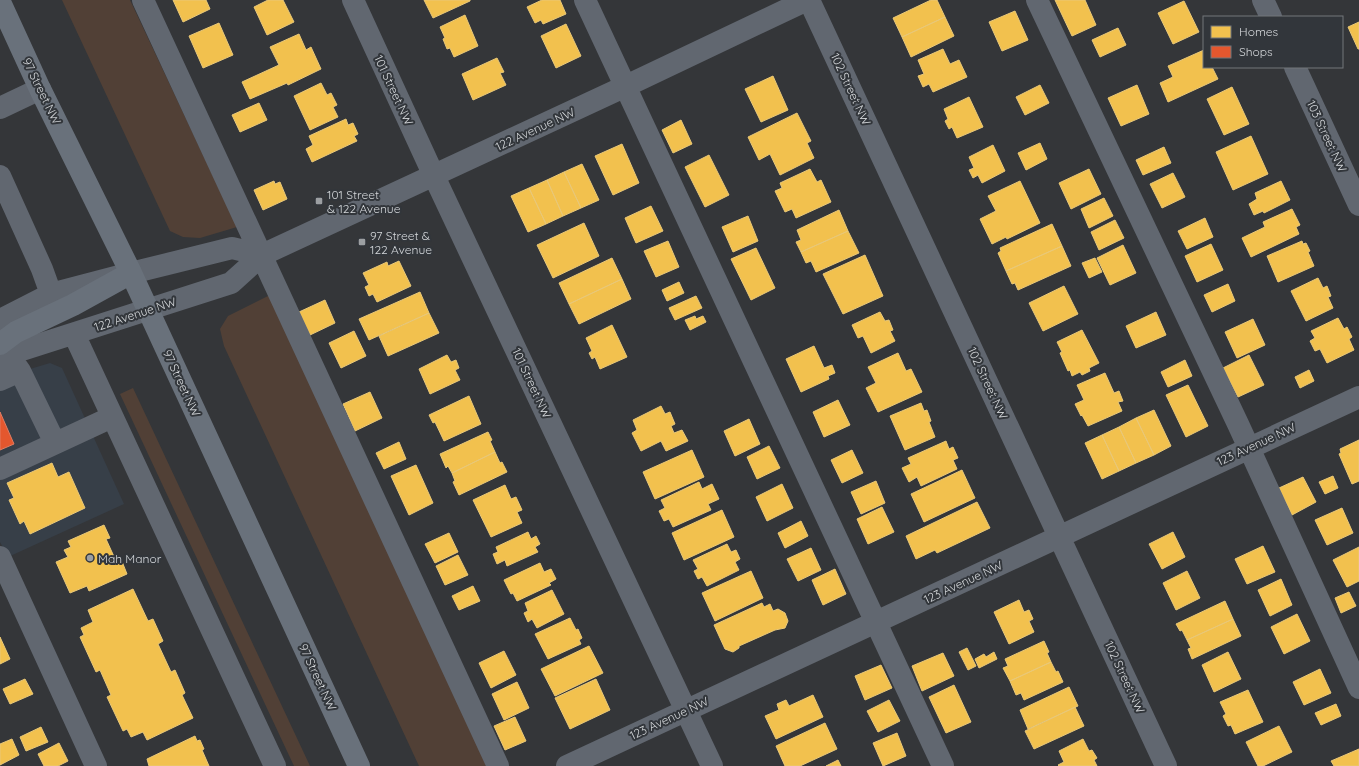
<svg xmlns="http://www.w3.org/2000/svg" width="1359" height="766" font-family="Quicksand,sans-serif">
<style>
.built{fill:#373f48}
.green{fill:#514036}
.homes{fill:#f2c14e;stroke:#e9c878}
.shops{fill:#e4572e;stroke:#df7d62}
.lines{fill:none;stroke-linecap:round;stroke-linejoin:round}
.minor{stroke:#616770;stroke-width:22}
.major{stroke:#69717b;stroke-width:22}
.poi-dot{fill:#9c9fa2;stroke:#32363b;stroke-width:1.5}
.labels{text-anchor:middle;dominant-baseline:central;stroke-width:4;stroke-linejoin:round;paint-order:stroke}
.street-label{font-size:12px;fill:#d4d7da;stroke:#32363b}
.poi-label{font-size:12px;fill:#d4d7da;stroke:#32363b;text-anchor:start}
</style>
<rect width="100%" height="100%" fill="#343639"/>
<path class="built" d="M50 363 62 368 124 504 8 557 0 542V378Z"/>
<path class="green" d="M62 0H130L237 227 200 238 183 237 170 231Z
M270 295 492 766H419L224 346 220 329 228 316Z
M133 388 310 766H294L120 394Z"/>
<path class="homes" d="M173 0H206L210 9 183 22Z
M268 0H283L294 22 267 35 254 7Z
M424 0H470V1L433 18Z
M542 0H560L566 14 543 24 541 20 535 23 527 7Z
M931 0H937L945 17 902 37 893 18Z
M1055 0H1085L1096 25 1072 36Z
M1184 1 1199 32 1173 44 1158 13Z
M1015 11 1028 40 1002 51 989 22Z
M465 15 478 46 454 57 450 48 447 49 443 39 445 38 440 27Z
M945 17 954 36 911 57 902 37Z
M1359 22V49H1358L1348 27Z
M219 23 233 55 203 68 189 36Z
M566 24 581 56 556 68 541 36Z
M1118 28 1126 45 1100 57 1092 40Z
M299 34 306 50 311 47 321 69 288 85 287 83 250 99 242 82 279 65 270 47Z
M943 49 950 64 959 60 967 77 933 92 929 84 923 87 918 76 924 74 918 60Z
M1204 50V67H1212L1218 79 1168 102 1160 83 1173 77 1168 66Z
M497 58 504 72 500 73 506 85 473 100 462 74Z
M773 76 788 110 761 122 745 89Z
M321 83 327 95 331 93 337 105 333 107 338 117 310 130 294 96Z
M1040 85 1049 103 1025 115 1016 97Z
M1137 85 1149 114 1121 126 1108 98Z
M1232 87 1249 124 1224 135 1207 99Z
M969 97 983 127 957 138 952 127 949 129 945 121 948 119 944 109Z
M259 103 267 120 240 132 232 115Z
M797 113 811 141 807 143 814 158 780 175 770 154 759 160 748 137Z
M346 119 348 125 353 123 358 134 354 136 357 141 312 162 306 149 313 145 309 136Z
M681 120 692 144 673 153 662 130Z
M1251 136 1268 174 1233 190 1216 152Z
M1040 143 1047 159 1026 170 1018 153Z
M622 144 639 183 613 195 595 156Z
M993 145 1005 171 982 183 978 175 973 178 969 170 974 168 969 157Z
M1164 147 1171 163 1143 175 1136 160Z
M709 155 729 195 705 207 685 167Z
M582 164 599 200 581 208 564 172Z
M810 169 817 182 821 180 831 202 796 218 792 209 785 212 775 191 782 188 780 183Z
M1089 169 1101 194 1071 209 1059 183Z
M564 172 581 208 563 216 547 180Z
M1173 173 1185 197 1162 208 1150 184Z
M547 180 563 216 546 224 529 188Z
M274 181 275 184 280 182 287 199 263 210 254 190Z
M1020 181 1040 223 1007 239 1006 237 992 244 980 219 996 211 988 196Z
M1281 181 1290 200 1264 213 1263 211 1254 215 1249 204 1257 199 1255 193Z
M529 188 546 224 528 232 511 196Z
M1104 198 1113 216 1089 228 1081 209Z
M651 206 663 231 636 243 625 218Z
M1292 209 1300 225 1296 227 1299 234 1251 257 1242 238 1265 227 1263 222Z
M839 210 848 231 801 252 796 242 801 240 797 230Z
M748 216 758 241 733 252 722 227Z
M1205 218 1213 237 1187 249 1178 231Z
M1115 220 1124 238 1099 250 1091 232Z
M584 223 599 256 553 278 537 245Z
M1052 224 1062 246 1006 271 998 253 1001 251 1000 248Z
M848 231 859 253 816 272 811 261 806 263 801 252Z
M668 241 679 267 656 277 644 251Z
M1302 241 1303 244 1306 243 1310 251 1308 252 1314 266 1278 282 1267 256Z
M1211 244 1223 270 1197 282 1185 256Z
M1123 245 1136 273 1110 285 1097 258Z
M1062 246 1071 266 1018 290 1015 283 1012 284 1006 271Z
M756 248 775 288 751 300 731 259Z
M865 255 883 296 843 314 823 274Z
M612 258 622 279 569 304 559 283Z
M1095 258 1102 272 1089 278 1082 263Z
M399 261 411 286 377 302 373 294 369 296 365 287 369 285 363 273 387 262 388 266Z
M1318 278 1323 288 1327 286 1331 296 1328 297 1333 308 1306 321 1291 291Z
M622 279 631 299 579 324 569 304Z
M679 282 684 293 667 301 662 290Z
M1228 284 1235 301 1212 312 1204 295Z
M1064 286 1078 314 1043 331 1029 303Z
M420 292 429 313 369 340 359 319Z
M696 296 702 308 675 320 669 308Z
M325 300 335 323 310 335 299 312Z
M880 312 885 321 889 320 893 330 890 331 895 341 871 353 863 336 858 338 852 325Z
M1156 312 1166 335 1136 348 1126 326Z
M429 313 439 333 388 356 379 336Z
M695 316 696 319 703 316 706 322 690 330 685 320Z
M1338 318 1344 329 1347 327 1352 337 1349 339 1354 350 1327 363 1320 349 1315 351 1310 341 1315 338 1311 331Z
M1253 319 1265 345 1237 358 1225 332Z
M612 325 627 357 600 369 595 357 592 359 589 353 592 351 586 338Z
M1082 330 1099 363 1089 368 1090 371 1082 375 1080 372 1072 376 1070 370 1068 371 1060 353 1062 352 1057 342Z
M354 331 366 356 341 368 329 343Z
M814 346 824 368 832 365 835 373 828 376 829 379 801 392 786 359Z
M898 353 906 371 911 369 922 392 878 412 866 388 876 383 868 367Z
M447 355 451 362 456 360 459 368 455 370 460 380 430 394 419 369Z
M1249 355 1264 385 1238 397 1223 368Z
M1185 360 1192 376 1168 387 1161 372Z
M1309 370 1314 381 1300 388 1295 377Z
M1105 373 1114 393 1119 391 1123 401 1118 402 1122 411 1088 426 1082 415 1081 416 1075 404 1084 400 1077 385Z
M1188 385 1208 426 1186 437 1166 395Z
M370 392 382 418 355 431 343 404Z
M469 396 481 424 444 441 435 422 433 423 429 415Z
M838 400 850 425 824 437 813 412Z
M921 403 924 411 927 410 931 421 929 422 935 437 905 450 890 416Z
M661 406 665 414 670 412 675 424 671 426 674 433 682 430 688 441 666 451 661 441 641 451 632 433 637 430 633 420Z
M1154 410 1171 446 1154 455 1136 418Z
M1136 418 1154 455 1136 463 1119 427Z
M749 419 760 444 735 456 724 431Z
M1119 427 1136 463 1119 471 1102 435Z
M488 432 492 440 490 441 495 452 452 473 448 466 446 468 440 454Z
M1102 435 1119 471 1102 479 1085 443Z
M1359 440V481L1352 484 1339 454 1341 453 1340 449Z
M946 441 949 449 953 447 958 458 953 460 957 469 921 486 917 477 909 482 902 468 911 464 908 458Z
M399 442 406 459 384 469 376 453Z
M769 446 780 468 757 479 747 457Z
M692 450 704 477 655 499 643 472Z
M852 450 863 473 842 483 831 460Z
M495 452 500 463 502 462 507 472 459 495 453 482 455 481 452 473Z
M52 463 58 477 69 472 85 508 30 534 24 521 20 524 9 500 14 498 7 483Z
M416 465 433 503 409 515 391 476Z
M962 470 975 498 924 522 911 494Z
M1333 476 1338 488 1325 494 1319 482Z
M1303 477 1316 502 1292 515 1279 488Z
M876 481 885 503 861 514 851 492Z
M699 482 702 489 712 484 719 499 708 504 711 510 673 527 669 519 664 521 659 511 665 508 661 500Z
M782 484 793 508 767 521 756 497Z
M505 485 511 499 516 497 522 510 517 512 522 523 491 537 473 500Z
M977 502 990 528 937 553 935 550 916 559 906 536Z
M882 507 894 532 868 544 857 519Z
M1342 508 1353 533 1327 545 1315 520Z
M722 510 734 537 684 560 672 533Z
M801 521 808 536 785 548 778 533Z
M104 525 110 538 106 539 116 561 121 559 127 574 89 591 87 586 70 593 56 562 68 557 64 550 71 547 68 541Z
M528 532 531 539 536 536 540 544 535 547 538 552 507 566 505 560 497 564 493 554 498 552 496 547Z
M1173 532 1185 557 1162 569 1149 544Z
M449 533 458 552 435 563 425 544Z
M727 544 731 552 736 550 740 559 735 562 739 570 707 586 702 577 698 579 694 571 698 569 693 560Z
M1263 546 1275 572 1247 584 1235 559Z
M1359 547V581L1347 587 1333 560Z
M811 548 821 570 798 581 787 559Z
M458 555 468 575 445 585 436 566Z
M540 563 544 572 551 569 556 579 549 583 551 585 517 601 513 593 511 594 504 580Z
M835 569 846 594 823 605 812 580Z
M751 571 763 598 715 621 702 593Z
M1187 571 1200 598 1176 610 1163 583Z
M1281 579 1292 605 1270 616 1258 590Z
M473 586 480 601 459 610 452 596Z
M133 589 148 621 153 619 163 641 158 644 171 672 175 670 185 693 182 695 193 718 147 740 143 732 131 737 127 729 123 731 107 697 111 695 100 670 96 672 80 637 84 635 81 628 93 622 88 610Z
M552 590 564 614 537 628 532 619 528 622 524 613 528 611 525 603Z
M1349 592 1356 606 1341 613 1335 598Z
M1019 600 1024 612 1029 610 1033 619 1029 621 1034 632 1009 644 994 612Z
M1225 601 1233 619 1187 640 1182 630 1180 631 1176 624Z
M762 603 764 607 770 604 773 611 778 609 785 613 788 621 785 628 775 630 739 646V648L733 652 725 649 714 625Z
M1297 614 1310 641 1284 654 1271 627Z
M570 618 576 630 578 629 582 638 579 640 581 644 548 659 535 634Z
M1233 619 1241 636 1192 659 1188 649 1191 648 1187 640Z
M0 637 10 659 0 664Z
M1044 641 1049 652 1047 653 1051 662 1010 681 1003 668 1008 666 1005 659Z
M589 646 603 673 555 696 541 669Z
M967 648 976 666 968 670 959 652Z
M504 651 516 675 491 688 479 663Z
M994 652 997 659 979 668 975 659 984 654 986 657Z
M1228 652 1241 679 1214 692 1202 665Z
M943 653 954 676 922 691 912 666Z
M1051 662 1056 672 1058 671 1063 682 1024 700 1021 693 1016 695 1010 681Z
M881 665 892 688 865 700 855 676Z
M1320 669 1331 693 1304 705 1293 682Z
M25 679 33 694 10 704 3 689Z
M596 679 610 710 570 729 555 698Z
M517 682 529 708 504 720 492 694Z
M954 685 971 722 946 733 929 697Z
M1069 687 1078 706 1028 729 1020 710Z
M1248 690 1263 722 1235 734 1231 725 1228 726 1223 716 1226 714 1220 702Z
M813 695 823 717 776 739 765 716 779 710 777 704 786 700 789 706Z
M889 700 900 721 878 732 867 711Z
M1336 704 1341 716 1321 725 1315 713Z
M1075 707 1084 726 1034 749 1025 731Z
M515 717 526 741 505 750 494 726Z
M825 723 837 749 800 766H785L776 746Z
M1279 726 1292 752 1263 766H1258L1246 742Z
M41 727 48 742 26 751 20 737Z
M897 733 906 756 883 766 873 743Z
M195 736 197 741 200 740 204 749 202 750 209 766H149L147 759Z
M12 739 19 755 0 765V744Z
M1083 739 1089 751 1092 750 1097 758 1094 760 1097 766H1059L1058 765 1064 762 1059 751Z
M59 743 68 761 58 766H44L38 754Z
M1359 749V766H1334L1331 761Z
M838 760 841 766H826Z"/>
<path class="shops" d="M0 412 14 444 0 450Z"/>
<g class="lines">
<path class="minor" d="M143 0 498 766
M353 0 434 176 712 766
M585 0 943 766
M809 0 1166 766
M1037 0 1238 424 1359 688
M1263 0 1271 17
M1295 67 1359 205
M0 108 40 89
M0 176 42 269 51 294
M0 320 51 294 131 273 232 248 262 255
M74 334 275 766
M8 354 20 371 55 443
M0 357 231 283 262 255 626 86 807 0
M0 380 20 371
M0 469 112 417
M0 557 96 766
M567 766 1359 397"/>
<path class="major" d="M0 2 40 89 131 273 359 766
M0 344 16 332 73 305 131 273"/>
</g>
<g class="poi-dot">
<rect x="315" y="197" width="8" height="8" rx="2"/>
<rect x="358" y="238" width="8" height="8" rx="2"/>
<circle cx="90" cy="558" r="4"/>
</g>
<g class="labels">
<g class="street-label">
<text transform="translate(851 89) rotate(65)">102 Street NW</text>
<text transform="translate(394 90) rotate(65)">101 Street NW</text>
<text transform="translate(42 91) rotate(64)">97 Street NW</text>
<text transform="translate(535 129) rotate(-25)">122 Avenue NW</text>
<text transform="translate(1327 136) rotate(65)">103 Street NW</text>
<text transform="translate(135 314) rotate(-18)">122 Avenue NW</text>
<text transform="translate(182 383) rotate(65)">97 Street NW</text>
<text transform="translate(532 383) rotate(65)">101 Street NW</text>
<text transform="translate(988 383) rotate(65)">102 Street NW</text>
<text transform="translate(1256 444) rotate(-25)">123 Avenue NW</text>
<text transform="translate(963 582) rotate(-25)">123 Avenue NW</text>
<text transform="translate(318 677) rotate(65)">97 Street NW</text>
<text transform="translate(1125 677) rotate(65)">102 Street NW</text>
<text transform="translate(669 718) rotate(-25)">123 Avenue NW</text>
</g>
<g class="poi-label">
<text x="327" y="194">101 Street<tspan x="327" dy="14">&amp; 122 Avenue</tspan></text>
<text x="370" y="235">97 Street &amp;<tspan x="370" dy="14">122 Avenue</tspan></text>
<text x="98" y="558">Mah Manor</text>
</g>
</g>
<rect x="1203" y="16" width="140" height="52" fill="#32363b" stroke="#73767b"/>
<rect x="1211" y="26" width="20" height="12" fill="#f2c14e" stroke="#73767b"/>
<text x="1239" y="36" font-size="12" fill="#d4d7da">Homes</text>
<rect x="1211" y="46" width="20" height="12" fill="#e4572e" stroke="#73767b"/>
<text x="1239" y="56" font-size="12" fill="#d4d7da">Shops</text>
</svg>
